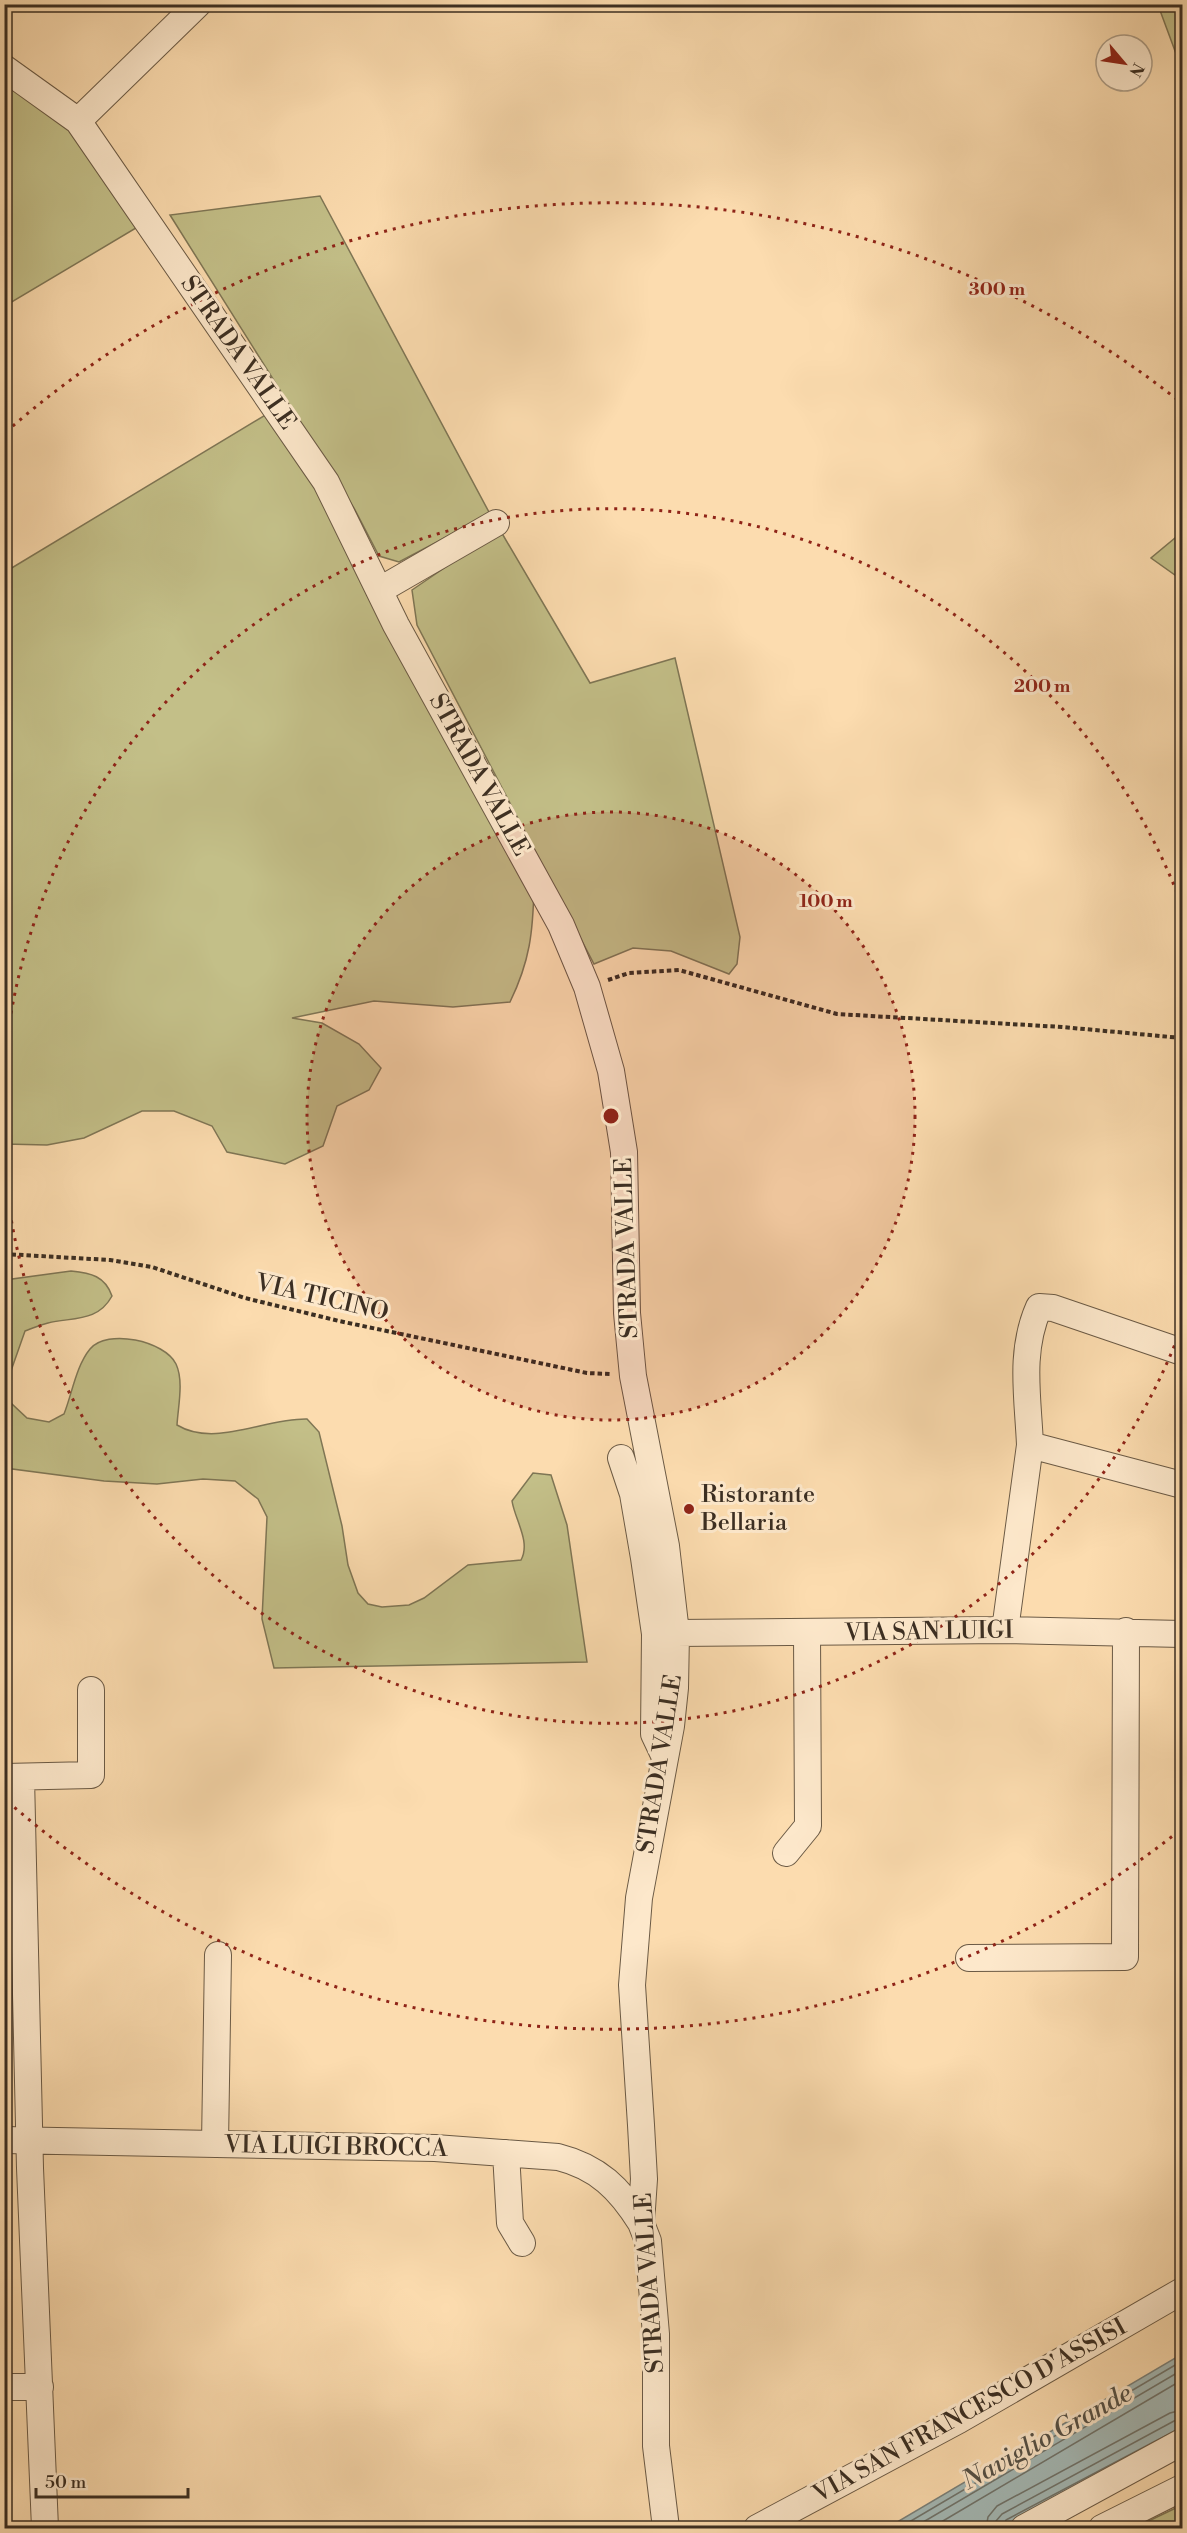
<svg xmlns="http://www.w3.org/2000/svg" width="1187" height="2533" font-family="'Libre Bodoni',serif">
<style>
.green{fill:#c3bf88;stroke:#7f7655;stroke-width:1.5}
.water{fill:#a4b9b6;stroke:#7a817b;stroke-width:1.5}
.lines{fill:none;stroke-linecap:round;stroke-linejoin:round}
.shore{stroke:#70746c;stroke-width:1.5}
.minor-casing{stroke:#6b5a45;stroke-width:28}
.path{stroke:#3b2e22;stroke-width:4;stroke-dasharray:4.5 3;stroke-linecap:butt}
.minor{stroke:#fde8cb;stroke-width:26}
.ring{fill:none;stroke:#8f2418;stroke-width:3;stroke-dasharray:3 6}
.poi-dot{fill:#8f2418;stroke:#fde8cb;stroke-width:2}
.labels{text-anchor:middle;dominant-baseline:central;stroke-width:6;stroke-linejoin:round;paint-order:stroke}
.street-label{font-size:24px;fill:#3b2e22;stroke:#fde8cb}
.poi-label{font-size:24px;fill:#3b2e22;stroke:#fde8cb;text-anchor:start}
.water-label{font-size:26px;font-style:italic;fill:#555147;stroke:#fde8cb}
.centre{fill:#8f2418;stroke:#fde8cb;stroke-width:3}
.ring-label{font-size:18px;text-anchor:middle;font-weight:bold;fill:#8f2418;stroke:#fde8cb;stroke-width:6;stroke-linejoin:round;paint-order:stroke}
</style>
<rect width="100%" height="100%" fill="#fcdcaf"/>
<filter id="stains"><feTurbulence type="fractalNoise" baseFrequency=".00333" numOctaves="4"/><feColorMatrix values="0 0 0 0 .2 0 0 0 0 .09 0 0 0 0 .02 0 0 0 .5 -.17"/></filter>
<radialGradient id="worn" r=".72"><stop offset=".6" stop-color="#630" stop-opacity="0"/><stop offset="1" stop-color="#630" stop-opacity=".3"/></radialGradient>
<path class="green" d="M1158 5H1182V145L1178 59Z
M4 85 39 104 81 138 141 225 5 306Z
M320 196 490 514 399 562 379 556 354 508 170 215Z
M272 411 316 481 534 887C533 932 530 961 510 1002L453 1007 374 1001 292 1018 322 1023 359 1044 381 1068 369 1090 337 1106 323 1146 285 1164 227 1152 212 1126 174 1111H142L84 1138 47 1145 5 1144V572Z
M500 530 590 683 675 658 740 937 737 964 729 974 671 951 633 948 594 964 417 625 412 590Z
M1181 533H1182V580L1151 558Z
M71 1271C91 1273 105 1276 112 1296 98 1322 73 1317 48 1323 40 1325 33 1328 25 1331L6 1385 11 1403 27 1418 49 1422 64 1414C72 1394 76 1366 90 1349 107 1328 165 1341 176 1364 184 1381 178 1407 177 1425 215 1448 265 1418 307 1419L319 1432 342 1526 348 1565 358 1593 368 1604 382 1607 409 1605 424 1598 468 1565 521 1560C531 1542 515 1520 512 1501L533 1473 551 1475 567 1525 587 1662 274 1668 262 1619 267 1517 258 1499 235 1481 203 1479 157 1484 104 1481 5 1468V1280Z
M1182 2505V2528H1134Z"/>
<path class="water" d="M1182 2354V2432L1004 2528H887Z"/>
<g class="lines">
<path class="shore" d="M899 2528 1182 2361
M913 2528 1182 2370
M931 2528 1182 2380
M986 2528 988 2517 997 2506 1170 2413 1182 2410
M995 2528 996 2521 1002 2514 1174 2421 1182 2419
M1002 2528 1006 2520 1182 2427"/>
<defs>
<path id="minor" d="M4 68 78 121 326 482 396 625 561 925 587 987 611 1071 624 1152 627 1313 633 1376 666 1546 676 1633 675 1688 671 1726 639 1898 632 1985 641 2125 644 2179 641 2223 648 2241 656 2334V2446L666 2528
M78 121 198 4
M380 590 496 523
M1030 1445C1028 1397 1019 1352 1039 1307L1053 1308 1182 1352
M621 1458 633 1494 644 1558 655 1634 654 1734 663 1753
M1005 1630 1030 1445 1182 1485
M676 1633 1005 1630 1182 1634
M5 1777 91 1775V1690
M21 1777 30 2168 45 2528
M786 1853 808 1826 807 1633
M969 1958 1125 1957 1126 1631
M4 2140 435 2148 558 2157C598 2167 620 2189 641 2223
M215 2144 218 1955
M506 2153 510 2223 522 2243
M4 2387H40
M757 2528 959 2420 1182 2291
M1024 2528 1182 2442
M1102 2528 1182 2488"/>
</defs>
<use href="#minor" class="minor-casing"/>
<path class="path" d="M608 980 629 973 679 970 837 1014 1062 1027 1182 1038
M4 1254 110 1260 152 1267 245 1298 339 1321 587 1373 611 1374"/>
<use href="#minor" class="minor"/>
</g>
<circle cx="611" cy="1116" r="304" fill="#8f2418" fill-opacity=".12"/>
<g class="ring">
<circle cx="611" cy="1116" r="304"/>
<path d="M1181 1329A609 609 0 0 1 5 1174M5 1058A609 609 0 0 1 1181 903"/>
<path d="M1179 1831A913 913 0 0 1 6 1800M6 432A913 913 0 0 1 1179 401"/>
</g>
<circle class="poi-dot" cx="689" cy="1509" r="6"/>
<g class="labels">
<g class="street-label">
<text transform="translate(238 353) rotate(55)">STRADA VALLE</text>
<text transform="translate(479 775) rotate(61)">STRADA VALLE</text>
<text transform="translate(627 1248) rotate(-92)">STRADA VALLE</text>
<text transform="translate(322 1298) rotate(13)">VIA TICINO</text>
<text transform="translate(929 1632) rotate(-1)">VIA SAN LUIGI</text>
<text transform="translate(660 1764) rotate(-81)">STRADA VALLE</text>
<text transform="translate(336 2147) rotate(1)">VIA LUIGI BROCCA</text>
<text transform="translate(650 2283) rotate(-94)">STRADA VALLE</text>
<text transform="translate(970 2411) rotate(-29)">VIA SAN FRANCESCO D'ASSISI</text>
</g>
<g class="poi-label">
<text x="701" y="1495">Ristorante<tspan x="701" dy="28">Bellaria</tspan></text>
</g>
<g class="water-label">
<text transform="translate(1047 2437) rotate(-29)">Naviglio Grande</text>
</g>
</g>
<circle cx="611" cy="1116" r="9" class="centre"/>
<g class="ring-label">
<text x="997" y="295">300 m</text>
<text x="1042" y="692">200 m</text>
<text x="826" y="907">100 m</text>
</g>
<rect width="1187" height="2533" fill="none" stroke="#fcdcaf" stroke-width="24"/>
<rect x="6" y="6" width="1175" height="2521" fill="none" stroke="#3b2e22" stroke-width="3"/>
<rect x="12" y="12" width="1163" height="2509" fill="none" stroke="#3b2e22" stroke-width="1.5"/>
<g transform="translate(1124 63) rotate(119)"><circle r="28" fill="#fde8cb" stroke="#af9e87" stroke-width="1.5"/>
<path d="M0-4.5L10 22L0 15L-10 22Z" fill="#8f2418"/>
<text y="-9" font-size="16" font-weight="bold" text-anchor="middle" fill="#3b2e22">N</text>
</g>
<path d="M36 2488v9h152v-9" fill="none" stroke="#3b2e22" stroke-width="3"/>
<text x="45" y="2488" font-size="18" fill="#3b2e22" stroke="#fde8cb" stroke-width="4.5" paint-order="stroke">50 m</text>
<rect width="100%" height="100%" filter="url(#stains)"/>
<rect width="100%" height="100%" fill="url(#worn)"/>
</svg>
